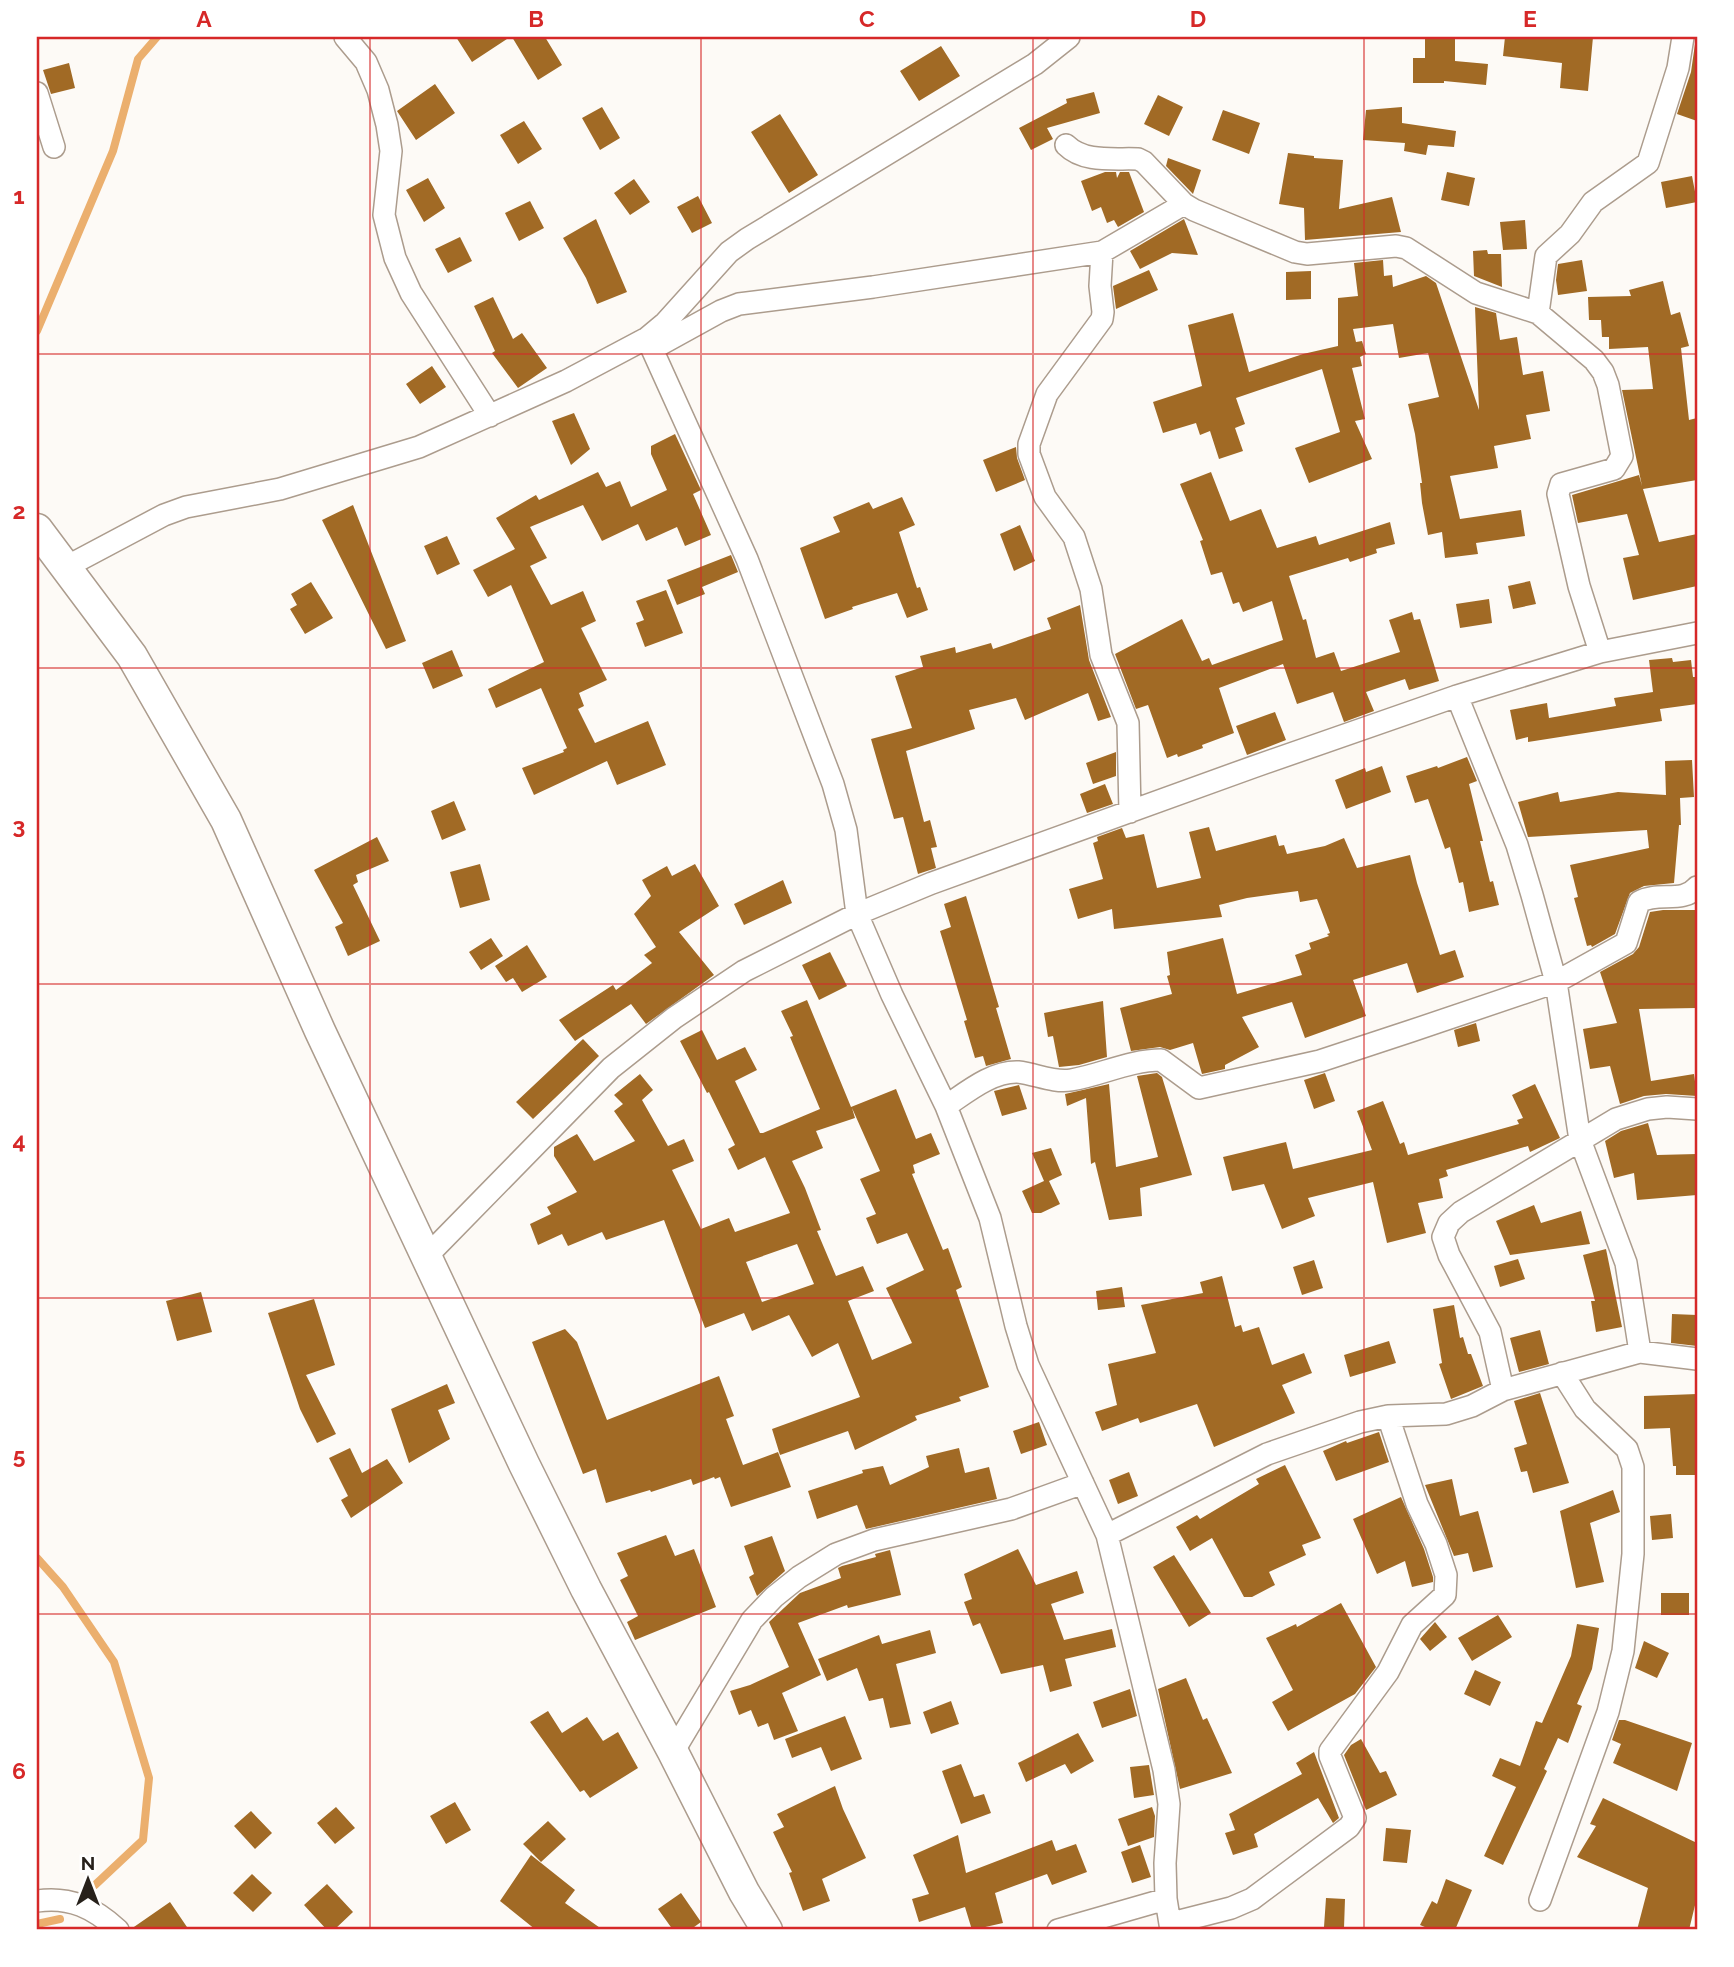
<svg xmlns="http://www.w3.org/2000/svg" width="1734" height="1967" font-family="Raleway,sans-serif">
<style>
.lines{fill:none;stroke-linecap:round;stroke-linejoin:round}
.stream{stroke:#ebaf6e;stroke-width:8}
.building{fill:#a16a25;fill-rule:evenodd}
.street-casing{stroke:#ac9c8d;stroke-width:24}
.secondary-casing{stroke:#ac9c8d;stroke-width:33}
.street{stroke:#fff;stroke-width:21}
.secondary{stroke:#fff;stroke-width:30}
.grid{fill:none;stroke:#d62828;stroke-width:2;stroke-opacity:0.55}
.neatline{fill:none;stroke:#d62828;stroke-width:2.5}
.grid-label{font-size:23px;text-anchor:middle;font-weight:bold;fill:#d62828}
</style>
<rect width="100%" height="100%" fill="#fdfaf6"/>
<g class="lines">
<path class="stream" d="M37 331 113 151 138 59 157 37
M37 1558 63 1587 114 1662 149 1778 143 1840 95 1885
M37 1924 60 1919"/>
</g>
<path class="building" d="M456 37H510L472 62Z
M512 37H545L562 65 538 80Z
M1425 37H1455V61L1488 64 1486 85 1444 81V83H1413V58H1425Z
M1505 37H1593L1588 91 1560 88 1562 63 1503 56Z
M1695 44H1697V121L1677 114 1691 72Z
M941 46 960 76 919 101 900 71Z
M69 63 75 88 51 94 43 70Z
M435 84 455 113 416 140 397 111Z
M1094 92 1100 113 1047 128 1053 139 1031 150 1019 128 1067 103 1066 99Z
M1158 95 1183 107 1169 136 1144 124Z
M602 107 620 138 600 150 582 118Z
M1402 107V123L1456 131 1454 147 1428 145 1426 155 1404 151 1405 143 1363 140 1366 110Z
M1223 110 1260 123 1249 154 1212 140Z
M780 114 818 175 789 193 751 132Z
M524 121 542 149 518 164 500 135Z
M1288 153 1314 156V158L1343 160 1339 209 1392 197 1401 232 1305 240 1304 208 1279 204Z
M1168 158 1201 170 1193 194 1166 166Z
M1105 172H1116L1117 178 1120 172H1129L1144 212 1118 227 1114 220 1107 223 1101 207 1092 211 1081 181Z
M1447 172 1475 178 1469 206 1441 200Z
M1692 176 1697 202 1666 208 1661 182Z
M428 178 445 208 424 222 406 190Z
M634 179 650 202 630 215 614 193Z
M698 196 712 223 692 233 677 207Z
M530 201 544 228 519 241 505 213Z
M596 219 627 292 597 304 586 278 563 238Z
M1184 219 1198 255 1172 253 1140 269 1130 251Z
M1525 220 1527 249 1503 250 1500 222Z
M460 237 472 261 448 273 435 249Z
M1487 250 1488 254H1501L1502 287 1474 276 1473 251Z
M1383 260 1384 276 1392 275 1393 287 1426 276 1436 283 1479 410 1475 307 1496 313 1500 340 1517 337 1523 375 1543 371 1550 411 1526 415 1531 439 1494 446 1498 468 1450 476 1460 519 1521 510 1525 536 1476 543 1478 554 1445 558 1442 532 1428 535 1422 503 1420 483H1422L1415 434 1408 404 1439 397 1428 353 1399 358 1393 324 1353 329 1356 342 1362 341 1366 354 1360 357 1362 366 1352 368 1365 419 1355 421 1372 459 1309 483 1295 448 1340 432 1322 369 1236 398 1245 424 1235 428 1243 451 1219 459 1210 431 1200 435 1196 423 1163 433 1153 402 1202 386 1188 325 1233 313 1249 372 1303 354 1338 346V298L1358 296 1354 263Z
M1582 260 1587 291 1558 295 1556 280 1558 264Z
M1149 270 1158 290 1116 309 1113 286Z
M1311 271V299L1286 300V272Z
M1663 281 1671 315 1680 312 1689 346 1681 348 1689 420 1697 418V480L1643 489 1659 542 1697 534V586L1633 600 1623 558 1639 555 1627 514 1578 523 1572 495 1639 475 1642 486 1622 390 1653 389 1648 347 1609 349V337H1602L1601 320H1589L1588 297 1631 296 1629 290Z
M493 297 513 339 522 333 547 368 518 388 492 353 495 351 474 306Z
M432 366 446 387 420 404 406 384Z
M574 413 590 449 571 465 552 421Z
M675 434 701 490 693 494 711 535 685 546 677 527 646 541 638 524 602 541 583 505 530 527 547 558 530 566 551 605 583 591 596 621 581 628 607 680 579 693 584 706 578 709 595 743 648 721 666 765 617 785 607 761 534 795 522 768 564 752 563 750 567 748 541 688 496 708 488 689 544 662 511 585 488 597 473 570 515 549 496 518 536 495 539 500 598 472 606 487 620 481 631 507 667 490 651 454V446Z
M1016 447 1017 458 1025 480 996 492 983 460Z
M1211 472 1230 521 1261 509 1277 548 1316 536 1319 545 1390 522 1395 544 1376 549 1377 553 1350 562 1348 558 1289 576 1303 620 1306 619 1316 658 1334 652 1341 671 1400 652 1389 620 1412 612 1414 620 1420 619 1439 681 1409 690 1405 679 1366 692 1374 711 1344 722 1333 692 1297 704 1283 664 1219 688 1234 733 1202 745 1203 748 1178 757 1177 754 1167 758 1148 705 1136 709 1115 654 1182 619 1202 661 1209 658 1212 665 1283 640 1272 601 1243 612 1239 602 1233 604 1222 572 1211 575 1200 541 1203 540 1180 484Z
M902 497 915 525 899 532 917 588 920 587 928 610 907 618 897 593 852 607 853 609 825 619 800 548 840 532 833 517 869 502 873 509Z
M353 505 406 641 386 649 322 520Z
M1020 525 1035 561 1014 571 1000 534Z
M447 536 460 564 437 575 424 546Z
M731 555 738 572 702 587 705 594 677 605 667 580Z
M1530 581 1536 604 1513 609 1508 586Z
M311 582 333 618 305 634 290 609 297 605 291 594Z
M666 590 683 633 645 647 636 623 644 620 636 601Z
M1489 599 1492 623 1460 628 1456 604Z
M1080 605 1089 660 1111 717 1098 721 1088 693 1025 720 1016 698 969 710 975 729 906 751 924 822 930 820 937 847 931 848 936 868 918 874 903 817 894 819 871 739 912 728 895 676 923 667 920 656 955 647 956 653 991 643 993 649 1051 629 1047 618Z
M452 650 463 676 433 689 422 663Z
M1672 658 1673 662 1691 660 1693 677H1697V704L1660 709 1662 721 1528 742V737L1516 740 1510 710 1547 703 1549 718 1616 706 1614 698 1653 692 1649 660Z
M1275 712 1286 740 1247 755 1236 726Z
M1116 752V776L1093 784 1086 763Z
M1467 757 1477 781 1469 784 1483 841H1480L1490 882 1493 881 1499 905 1469 912 1463 882 1459 883 1450 847 1445 849 1428 799 1415 803 1406 776 1437 766 1438 768Z
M1692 760 1694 797 1680 798 1681 825H1679L1674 883 1644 886 1630 893 1615 934 1592 947 1591 945 1587 946 1574 898 1578 897 1570 865 1649 848 1647 830 1528 837 1518 802 1558 792 1560 802 1618 792 1666 795 1665 761Z
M1382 766 1391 792 1346 809 1335 780 1365 768 1366 772Z
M1105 784 1113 804 1087 813 1080 794Z
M454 801 466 830 442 840 431 811Z
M1209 827 1216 851 1276 835 1279 846 1284 845 1287 854 1325 846 1344 838 1357 868 1410 855 1417 883 1440 955 1455 950 1464 977 1417 993 1407 963 1353 980 1366 1016 1305 1038 1292 1002 1242 1017 1259 1047 1225 1065V1069L1202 1074 1193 1043 1170 1050 1160 1047 1131 1051 1120 1008 1172 994 1167 976 1170 975 1167 952 1223 938 1237 994 1302 975 1295 955 1311 949 1309 943 1329 936 1327 934 1330 933 1317 899 1300 902 1298 891 1247 898 1219 905 1222 917 1114 929 1112 909 1078 919 1069 889 1103 879 1093 843 1098 841 1097 837 1122 828 1126 838 1144 834 1157 888 1201 878 1189 832Z
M377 837 389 861 356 875 358 882 353 885 380 941 348 956 335 927 343 923 314 870Z
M480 864 490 900 460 908 450 872Z
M695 864 719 906 679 932 714 975 646 1024 631 1004 575 1041 559 1020 613 985 616 990 652 963 644 955 656 947 634 914 651 896 642 880 667 866 672 876Z
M783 880 792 903 744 925 734 904Z
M966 896 999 1007 996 1008 1011 1059 986 1066 983 1056 975 1058 964 1021 967 1020 940 931 951 927 944 904Z
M1663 910H1697V1008L1639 1009 1651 1081 1694 1074 1697 1096 1666 1094 1644 1096 1620 1104 1610 1066 1590 1069 1583 1029 1617 1023 1600 972 1633 954 1639 947 1650 912Z
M491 938 503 956 481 970 469 952Z
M527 945 547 977 522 992 513 978 506 982 495 966Z
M830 952 847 986 819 1000 802 965Z
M807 1000 851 1107 896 1089 916 1139 931 1133 940 1154 913 1165 915 1173 912 1174 943 1250 948 1248 962 1287 956 1290 989 1387 959 1397 961 1401 915 1416 917 1420 855 1450 848 1431 780 1455 772 1429 860 1397 838 1343 812 1357 789 1315 752 1331 744 1313 705 1328 664 1220 606 1240 602 1232 568 1246 562 1234 538 1245 530 1224 551 1214 547 1207 577 1192 554 1156V1147L577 1134 594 1161 635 1141 614 1111 623 1104 614 1095 640 1074 653 1090 642 1100 668 1146 684 1139 694 1161 672 1170 701 1229 729 1218 735 1232 790 1213 765 1157 738 1170 728 1149 735 1145 709 1092 707 1093 680 1041 702 1030 717 1060 745 1047 757 1070 735 1081 760 1133H763L820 1109 790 1037 793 1036 781 1011ZM852 1108 880 1171 860 1179 876 1214 866 1218 877 1244 907 1233 924 1270 886 1288 912 1343 872 1360 848 1301 874 1291 863 1266 836 1276 817 1231 821 1230 805 1188 792 1161 823 1148 816 1131 855 1118ZM797 1244 814 1284 762 1302 746 1262Z
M1103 1001 1107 1057 1079 1065 1059 1067 1053 1036 1048 1037 1044 1013Z
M1476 1023 1480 1041 1458 1047 1454 1030Z
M583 1039 599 1056 533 1119 516 1102Z
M1157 1073 1162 1077 1192 1175 1140 1188 1142 1216 1109 1220 1095 1162 1091 1164 1086 1098 1067 1106 1065 1094 1109 1084 1116 1167 1158 1157 1137 1076Z
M1325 1073 1335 1101 1314 1109 1304 1080Z
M1535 1084 1560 1138 1530 1152 1528 1146 1446 1170 1448 1176 1439 1179 1443 1198 1418 1203 1426 1233 1387 1243 1373 1182 1308 1198 1315 1216 1282 1229 1264 1184 1232 1191 1223 1157 1286 1142 1293 1169 1372 1150 1357 1111 1383 1101 1400 1144 1404 1142 1408 1155 1519 1124 1517 1120 1523 1118 1512 1095Z
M1019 1085 1027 1109 1002 1116 994 1091Z
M1648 1123 1657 1155 1697 1154V1195L1637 1200 1634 1173 1614 1178 1605 1141 1621 1131Z
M1051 1148 1062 1175 1049 1181 1060 1204 1041 1213H1032L1022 1191 1044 1181 1032 1153Z
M1534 1205 1541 1223 1581 1211 1590 1244 1510 1255 1496 1221Z
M1606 1249 1622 1327 1596 1332 1591 1301H1595L1583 1255Z
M1518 1259 1525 1279 1500 1287 1494 1266Z
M1314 1260 1323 1288 1302 1295 1293 1267Z
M1222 1276 1235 1327 1241 1325 1243 1332 1259 1327 1272 1365 1304 1353 1312 1373 1282 1385 1295 1413 1214 1447 1197 1404 1140 1423 1138 1418 1102 1431 1095 1412 1117 1405 1108 1364 1156 1353 1141 1305 1203 1293 1200 1282Z
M1122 1287 1125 1307 1098 1310 1096 1291Z
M201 1292 212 1332 177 1341 166 1301Z
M314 1299 335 1365 306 1375 336 1434 317 1443 300 1409 268 1313Z
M1454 1305 1460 1338 1463 1337 1468 1354H1471L1483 1386 1451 1399 1439 1364 1442 1363 1433 1309Z
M1672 1314 1697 1315V1346L1671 1343Z
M565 1329 577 1342 607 1420 719 1376 734 1416 726 1419 743 1465 778 1452 791 1487 731 1507 720 1477 715 1479 714 1477 693 1485 691 1479 651 1492 650 1490 606 1503 596 1469 583 1474 532 1342Z
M1540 1330 1549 1364 1519 1372 1510 1338Z
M1389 1341 1396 1363 1350 1377 1344 1355Z
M447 1384 455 1403 438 1410 450 1439 409 1463 391 1409Z
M1540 1393 1569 1483 1533 1493 1527 1471 1521 1472 1514 1448 1527 1444 1514 1401Z
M1697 1394V1475H1676V1466H1673L1670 1428 1644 1429V1396Z
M1039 1422 1047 1445 1021 1454 1013 1431Z
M1379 1432 1389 1462 1336 1481 1323 1451 1346 1441 1347 1443Z
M350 1448 362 1473 387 1459 403 1483 351 1518 341 1500 348 1496 329 1458Z
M959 1448 965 1473 989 1467 997 1499 866 1529 857 1505 817 1519 808 1491 863 1473 862 1470 883 1466 890 1485 929 1467 926 1456Z
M1285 1465 1321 1538 1302 1545 1306 1555 1269 1572 1275 1585 1252 1597H1244L1212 1538 1190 1551 1176 1527 1197 1515 1200 1519 1259 1484 1256 1479Z
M1129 1472 1138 1496 1118 1504 1109 1480Z
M1452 1479 1460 1516 1478 1511 1493 1567 1473 1572 1468 1553 1454 1556 1425 1485Z
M1613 1490 1620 1512 1590 1523 1604 1582 1576 1588 1560 1511Z
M1401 1497 1424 1549 1433 1577V1582L1412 1587 1405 1561 1377 1574 1353 1519Z
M1671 1514 1673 1538 1652 1540 1650 1516Z
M666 1535 675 1556 694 1549 716 1607 635 1640 627 1622 638 1616 620 1580 628 1576 617 1553Z
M772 1536 785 1571 757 1596 749 1577 754 1574 744 1546Z
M1018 1549 1036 1585 1077 1571 1084 1593 1051 1604 1064 1640 1112 1629 1116 1647 1065 1659 1072 1686 1050 1692 1043 1665 1001 1674 980 1623 973 1626 964 1602 972 1599 964 1574Z
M890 1550 901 1595 848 1608 847 1605 798 1623 821 1675 782 1693 798 1731 774 1740 768 1723 758 1727 751 1710 739 1715 730 1691 750 1685 789 1667 769 1622 800 1593 841 1578 838 1568 842 1566 876 1557 875 1554Z
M1174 1555 1211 1613 1189 1627 1153 1567Z
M1661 1593H1689V1615H1661Z
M1341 1603 1376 1667 1355 1694 1288 1731 1272 1702 1293 1690 1266 1638 1296 1624 1297 1627Z
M1498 1615 1512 1637 1472 1661 1458 1638Z
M1435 1622 1447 1637 1430 1651 1420 1639Z
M1577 1624 1599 1628 1592 1669 1577 1704 1582 1706 1568 1743 1558 1738 1544 1769 1547 1771 1503 1865 1484 1856 1516 1787 1492 1776 1500 1758 1520 1766 1536 1721 1542 1723 1571 1656Z
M930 1630 936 1653 896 1664 911 1724 890 1728 883 1698 869 1701 857 1668 827 1681 818 1659 879 1635 882 1644Z
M1644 1641 1669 1653 1657 1678 1635 1668Z
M1475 1670 1501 1682 1490 1706 1464 1694Z
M1186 1678 1203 1720 1207 1718 1232 1773 1180 1789 1158 1689Z
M1130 1689 1137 1716 1102 1728 1093 1702Z
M951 1701 959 1724 931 1734 923 1712Z
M548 1711 562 1733 587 1717 603 1741 618 1732 638 1768 590 1798 584 1790 580 1792 530 1722Z
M845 1716 862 1759 831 1771 821 1747 792 1758 785 1739Z
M1619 1720H1625L1692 1743 1677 1791 1613 1763 1621 1744 1612 1740Z
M1078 1733 1094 1761 1071 1774 1065 1764 1026 1782 1018 1763Z
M1361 1739 1380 1773 1386 1771 1397 1795 1366 1810 1344 1755 1351 1745Z
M1314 1752 1339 1818 1333 1823 1318 1798 1254 1834 1258 1847 1233 1855 1225 1833 1235 1830 1229 1814 1302 1774 1296 1763Z
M961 1764 974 1797 984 1794 991 1813 961 1824 942 1771Z
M1149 1765 1154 1795 1134 1798 1130 1767Z
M835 1786 843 1809 866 1858 822 1879 830 1901 803 1911 789 1873 792 1872 773 1832 784 1827 777 1814Z
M1603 1798 1697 1843V1897L1689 1930H1637L1648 1888 1577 1857 1596 1826 1590 1824Z
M455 1802 471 1830 446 1844 430 1816Z
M336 1807 355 1828 335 1844 317 1823Z
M1152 1807 1155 1816 1154 1837 1128 1846 1118 1819Z
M251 1811 272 1833 255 1849 234 1826Z
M548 1821 566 1839 541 1862 523 1844Z
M1386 1828 1411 1830 1407 1863 1383 1861Z
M958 1835 966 1873 1052 1840 1056 1851 1076 1844 1087 1872 1052 1885 1047 1874 995 1893 1003 1923 972 1930 965 1907 919 1922 912 1899 929 1894 913 1855Z
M1140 1845 1151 1877 1132 1883 1121 1852Z
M531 1855 575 1890 565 1903 603 1930H536L500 1901Z
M252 1874 272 1893 253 1912 233 1893Z
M1446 1879 1472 1890 1455 1930H1432L1420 1925 1432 1901 1437 1904Z
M327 1884 353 1912 334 1930H327L304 1905Z
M681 1893 701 1922 690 1930H673L658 1909Z
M1326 1898 1345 1899 1344 1928 1324 1927Z
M170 1902 189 1930H131V1929Z"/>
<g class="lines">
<defs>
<path id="street" d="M345 37 366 62 378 90 387 125 391 151 384 215 395 258 411 293 490 416
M37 93 54 147
M1066 145C1084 163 1114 158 1138 159L1144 162 1184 204 1194 210 1295 252 1307 254 1396 246 1406 248 1476 293 1538 313 1594 360 1603 372 1608 385 1622 456 1614 469 1561 484 1558 494 1579 586 1600 652
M1102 252 1100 286 1103 312 1102 319 1047 394 1029 444V454L1045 497 1074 537 1091 589 1101 655 1128 723 1130 812
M1538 313 1546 256 1570 234 1593 202 1648 163 1678 68 1683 37
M647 338 747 559 833 784 846 830 857 914 892 995 946 1106 990 1218 1016 1326 1028 1365 1107 1535 1164 1770 1169 1804 1165 1863 1166 1899 1171 1930
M652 349 721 311 739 304 873 287 1102 252 1184 204
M66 567 164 515 186 507 280 489 419 447 566 381 647 338 665 323 729 252 747 239 1035 64 1069 37
M1457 696 1517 845 1532 895 1556 982 1580 1140 1626 1263 1640 1352
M946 1106C967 1092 992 1071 1018 1072 1036 1074 1053 1083 1071 1080 1101 1075 1130 1060 1161 1060L1199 1088 1320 1061 1411 1031 1556 982 1626 943 1639 902C1658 891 1683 904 1697 887
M426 1257 611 1068 674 1018 744 971 857 914 932 883 1253 767 1457 696 1600 652 1697 633
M1503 1390 1490 1332 1449 1255 1443 1237 1449 1223 1461 1212 1616 1119 1648 1109 1667 1107 1697 1109
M1107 1535 1267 1454 1360 1422 1388 1416 1446 1414 1472 1406 1503 1390 1640 1352 1697 1359
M673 1752 752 1620 774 1597 799 1577 836 1554 874 1540 1011 1509 1083 1483
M1540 1900 1608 1712 1623 1651 1633 1554V1467L1627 1449 1585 1409 1562 1373
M37 1901C70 1896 94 1908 118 1930
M1172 1923 1231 1908 1252 1899 1349 1827 1355 1818 1330 1756V1751L1388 1672 1412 1625 1445 1595 1446 1575 1436 1544 1417 1504 1388 1416
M1058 1930 1166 1899"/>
<path id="secondary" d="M37 529 132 656 226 820 320 1031 524 1464 586 1589 673 1752 744 1892 767 1930"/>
</defs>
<use href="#street" class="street-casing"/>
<use href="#secondary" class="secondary-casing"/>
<use href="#street" class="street"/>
<use href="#secondary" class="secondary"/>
</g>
<path class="grid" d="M370 37V1930M701 37V1930M1033 37V1930M1364 37V1930M37 354H1697M37 668H1697M37 984H1697M37 1298H1697M37 1614H1697"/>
<rect width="1734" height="1967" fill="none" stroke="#ffffff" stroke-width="77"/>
<g transform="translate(88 1880)" stroke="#ffffff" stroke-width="5" paint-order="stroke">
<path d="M0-5L12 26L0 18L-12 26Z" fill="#27211b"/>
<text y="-10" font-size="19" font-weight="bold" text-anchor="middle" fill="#27211b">N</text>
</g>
<rect x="38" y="38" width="1658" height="1890" class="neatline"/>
<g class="grid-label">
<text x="204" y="27">A</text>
<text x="536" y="27">B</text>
<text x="867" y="27">C</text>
<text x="1198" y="27">D</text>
<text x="1530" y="27">E</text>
<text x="19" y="204">1</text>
<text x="19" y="519">2</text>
<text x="19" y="834">3</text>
<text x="19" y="1149">4</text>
<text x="19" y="1464">5</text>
<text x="19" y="1779">6</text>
</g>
</svg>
